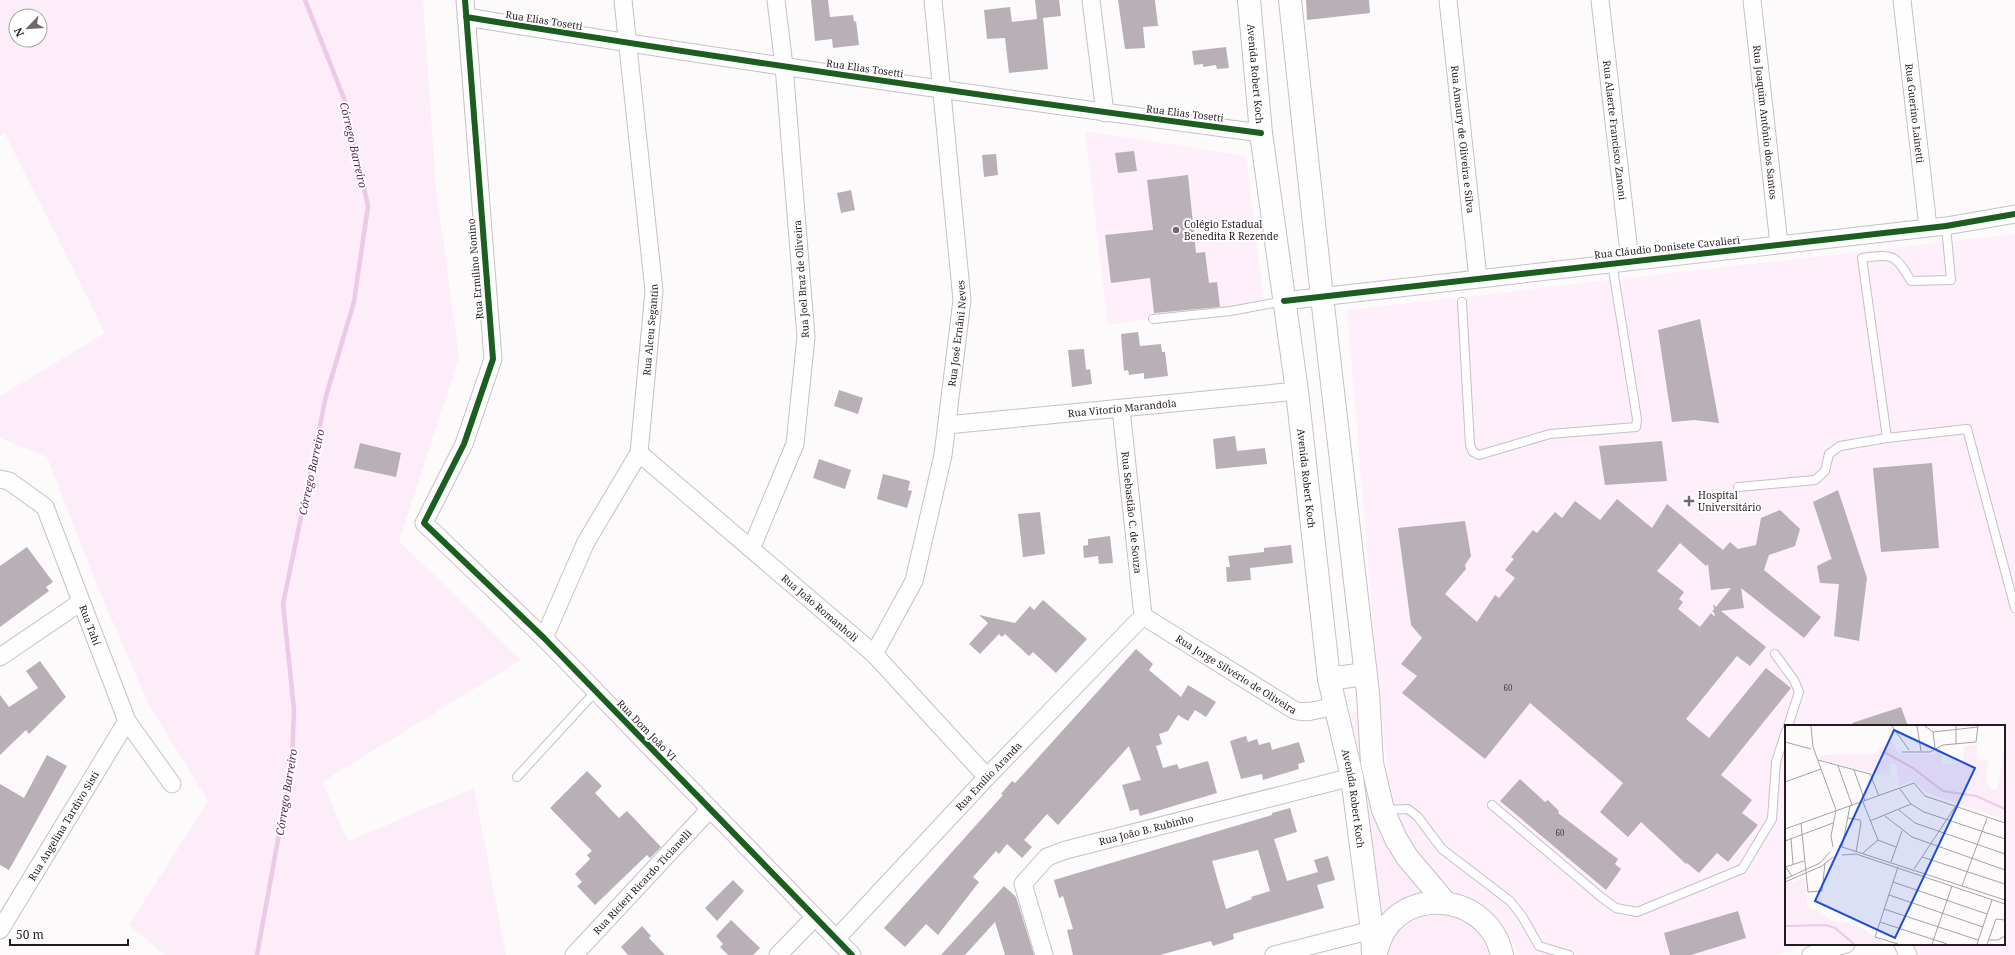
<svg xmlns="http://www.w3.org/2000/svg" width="2015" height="955" font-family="'Noto Serif',serif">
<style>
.built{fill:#feeffb}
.green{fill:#fcedf9;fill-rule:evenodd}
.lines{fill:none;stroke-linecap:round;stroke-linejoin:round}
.stream{stroke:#ecc9e6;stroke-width:4.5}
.building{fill:#b8afb7;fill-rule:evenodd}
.service-casing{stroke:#c5c0c4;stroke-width:10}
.minor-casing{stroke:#c5c0c4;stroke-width:19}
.primary-casing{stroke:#c5c0c4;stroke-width:24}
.service{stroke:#fffeff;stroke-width:8}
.minor{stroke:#fffeff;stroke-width:17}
.primary{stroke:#fffeff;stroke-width:22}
.cycleway-casing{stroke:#fff;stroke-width:8}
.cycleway{stroke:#1b5e20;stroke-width:6}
.poi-dot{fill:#70696e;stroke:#fff;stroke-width:1.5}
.labels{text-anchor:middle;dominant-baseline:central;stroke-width:4;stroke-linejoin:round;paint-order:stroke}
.number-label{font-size:8px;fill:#494047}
.street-label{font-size:10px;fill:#241b22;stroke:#fff}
.poi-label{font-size:10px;fill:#241b22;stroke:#fff;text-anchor:start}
.water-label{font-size:11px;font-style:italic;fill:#61285a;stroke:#fff}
.inset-river{fill:none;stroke:#ecc9e6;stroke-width:2}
.inset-road{fill:none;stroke:#a6a1a5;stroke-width:1}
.view{fill:#1d4ed8;fill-opacity:0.15;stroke:#1d4ed8;stroke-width:2}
.inset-edge{fill:none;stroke:#241b22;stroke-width:2}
</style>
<rect width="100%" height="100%" fill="#fdfafc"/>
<path class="built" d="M1085 131 1246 156 1264 303 1108 325Z
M2015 234V955H1920L1913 944H2004V726H1786V944H1811L1777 955H1519L1502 923 1485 909 1455 892 1433 872 1402 831 1391 801 1379 693 1347 310Z"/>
<path class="green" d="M0 0H423L436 188 459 357 399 541 521 660 322 782 348 841 474 788 506 955H165L129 925 208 801 148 703 98 588 47 457 0 438V396L105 333 5 134 0 136ZM16 16H40V40H16Z
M1361 711 1370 794 1425 890 1392 906 1380 920 1361 757 1350 713Z
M1440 914C1468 919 1478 929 1489 955H1388C1392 927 1416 916 1440 914Z"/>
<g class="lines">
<path class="stream" d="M257 955 292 763 294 709 283 604 326 396 354 302 368 206 345 101 305 0"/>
</g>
<path class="building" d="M811 0H828L830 17 853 15 854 22 856 21 859 45 833 48 832 39 815 41Z
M1035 0H1059L1061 16 1043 18 1048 69 1009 73 1005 38 987 39 984 10 1010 7 1012 22 1037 19Z
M1118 0H1155L1158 26 1143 27 1145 48 1125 49Z
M1306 0H1369L1370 13 1307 20Z
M1226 47 1229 68 1217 69 1216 65 1203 67V64L1194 65 1192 51Z
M1134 151 1137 171 1118 173 1115 153Z
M996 154 998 175 984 177 982 155Z
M1188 175 1196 253 1205 252 1209 283 1217 282 1220 307 1154 313 1150 278 1111 283 1105 235 1153 230 1147 180Z
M851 190 855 210 841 213 837 193Z
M1700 319 1719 423 1695 420 1672 422 1658 330Z
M1138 332 1140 346 1161 344 1162 352H1165L1168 376 1144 379V373L1129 375 1128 370 1124 371 1121 334Z
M1084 349 1086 370 1090 369 1092 384 1072 387 1068 350Z
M839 390 863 398 858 414 834 406Z
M1235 436 1237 451 1265 448 1267 464 1216 469 1213 439Z
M1662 441 1667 481 1605 485 1599 446Z
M360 443 401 453 396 477 354 468Z
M819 459 851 470 845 489 813 478Z
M1932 463 1939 548 1881 552 1873 468Z
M883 474 910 481 908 490 912 491 907 508 877 499Z
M1838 490 1867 578 1859 641 1834 636 1839 584 1820 583 1817 566 1831 559 1832 560 1813 502Z
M1617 499 1652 528 1667 504 1723 550 1730 542 1738 549 1756 545 1761 518 1780 510 1800 529 1795 546 1769 555 1764 570 1821 617 1804 638 1741 588 1744 608 1721 611 1766 647 1750 666 1737 656 1686 719 1709 738 1766 668 1791 688 1721 775 1752 800 1742 813 1758 825 1728 862 1717 853 1699 873 1687 863 1686 864 1641 822 1628 837 1600 812 1623 783 1530 703 1485 759 1402 693 1417 676 1401 664 1422 638 1411 625 1398 528 1465 521 1471 556 1465 565 1466 569 1445 594 1477 622 1495 595 1499 598 1515 578 1505 570 1514 559 1511 557 1533 530 1537 533 1555 512 1562 518 1575 501 1600 520ZM1680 543 1706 566 1708 564 1711 590 1731 588 1716 607 1713 604 1714 609 1712 612H1714L1715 617 1711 613 1700 627 1678 609 1683 602 1679 599 1684 592 1657 571Z
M1040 512 1045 554 1023 557 1018 514Z
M1110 536 1113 563 1099 564 1098 556 1084 558 1083 546 1088 545V539Z
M1291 545 1293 563 1250 568 1251 580 1227 582 1226 567H1230L1228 556 1264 552V548Z
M27 547 53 582 46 587 49 591 0 627V566Z
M1043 600 1087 639 1056 673 1033 652 1029 656 1005 634 1002 637 999 634 980 654 969 644 988 623 979 615 1015 623 1030 606 1034 610Z
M1136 649 1153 664 1149 670 1181 697 1188 685 1216 702 1206 717 1195 710 1188 721 1178 715 1168 731 1159 734 1162 744 1156 746 1163 768 1177 764 1179 769 1208 761 1217 793 1140 816 1138 809 1130 811 1122 785 1141 780 1129 746 1058 825 1047 814 1024 840 1032 847 1022 858 1007 844 999 854 996 851 973 877 979 882 938 935 926 924 905 947 884 928 1003 795 1001 794 1012 781 1015 783 1027 770Z
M40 661 66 697 29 734 26 730 0 755V695L9 707 38 688 26 671Z
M1901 707 1908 726H1853L1852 723Z
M1246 736 1248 742 1257 739 1259 745 1270 742 1272 750 1299 742 1305 762 1298 764 1299 769 1263 780 1262 774 1241 779 1230 741Z
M47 755 67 766 9 870 0 865V784L24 798Z
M587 771 602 786 595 793 619 818 627 811 661 847 650 858 647 855 595 905 577 886 582 882 575 874 590 859 587 855 592 851 550 808Z
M1520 779 1545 802 1548 800 1559 811 1558 813 1618 859 1615 864 1621 869 1606 890 1500 801Z
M1290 808 1297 832 1274 839 1287 881 1318 872 1314 860 1328 856 1335 880 1317 885 1324 908 1233 934 1234 939 1213 946 1211 941 1160 955H1073L1067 930 1073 929 1063 896 1059 898 1054 880 1272 815V813ZM1258 850 1270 891 1251 897 1252 899 1226 909 1212 861Z
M733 880 744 891 717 921 705 908Z
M1004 886 1016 897 1034 955H1005L995 922 965 955H941Z
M1738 911 1746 938 1691 955H1670L1664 933Z
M731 920 760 948 753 955H728L720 947 723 944 716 936Z
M642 926 651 936 649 938 665 955H628L621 947Z"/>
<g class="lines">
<defs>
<path id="service" d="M1462 302 1470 445 1473 452 1479 455 1550 434 1636 427 1637 419 1612 263
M1153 319 1231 311 1284 301
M1887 438 1862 258C1892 254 1895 253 1911 281L1951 280 1946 226
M1738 487 1815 480 1825 471 1829 454 1840 446 1887 438 1967 429 2015 608
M1775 654 1794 680 1799 692 1788 726
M517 777 596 691
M1492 805 1601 897 1616 908 1637 912 1742 869 1772 819 1776 762 1786 731
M1384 810 1408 809 1418 817 1442 849 1510 901 1522 916 1539 946 1569 955"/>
<g id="minor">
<path d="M465 0 493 359 464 444 424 523 544 638 852 955"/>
<path d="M1091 0 1105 113"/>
<path id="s1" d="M1448 0 1478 278"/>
<path id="s2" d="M1600 0 1630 261"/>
<path id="s3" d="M1752 0 1779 244"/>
<path id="s4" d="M1902 0 1928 227"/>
<path d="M466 17C730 60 996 98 1261 133"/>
<path d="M1284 301 1946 226 2015 214"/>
<path id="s5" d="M1121 409 1143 616"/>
<path id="s6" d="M947 425 1297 391"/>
<path id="s7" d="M639 453 874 654 987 777"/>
<path id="s8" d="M0 479 9 481 45 507 127 721 172 784"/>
<path d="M751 549 795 444 806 337 784 66 776 0"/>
<path id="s9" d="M1143 616 1294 710C1306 715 1323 708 1334 706"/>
<path id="s10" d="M544 638 586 542 639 453 654 291 623 0"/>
<path id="s11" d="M874 654 914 581 943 455 962 300 933 0"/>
<path d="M0 657 81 602"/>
<path id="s12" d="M0 930 127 721"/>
<path id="s13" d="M836 939 987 777 1143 616"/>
<path d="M1903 944 1908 955"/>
<path id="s14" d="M574 955 710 809"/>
<path d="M778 955 815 917"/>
<path id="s15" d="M1044 955 1023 884 1047 857 1066 850 1352 777"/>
<path d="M1274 955 1372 930"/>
<path d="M1811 955 1846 944"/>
</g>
<g id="primary">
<path id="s16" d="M1249 0 1261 133 1297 391 1329 679 1352 777 1372 930 1373 955"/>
<path d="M1290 0 1322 297 1368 693 1372 763 1383 810 1396 839 1407 857 1445 902"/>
<path d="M1329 679 1365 674"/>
<path d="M1376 954C1388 884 1487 887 1502 955"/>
</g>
</defs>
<use href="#service" class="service-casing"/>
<use href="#minor" class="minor-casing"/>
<use href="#primary" class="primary-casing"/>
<use href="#service" class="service"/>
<use href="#minor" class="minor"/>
<use href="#primary" class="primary"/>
<defs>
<path id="cycleway" d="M465 0 493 359 464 444 424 523 544 638 852 955
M466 17C730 60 996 98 1261 133
M1284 301 1946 226 2015 214"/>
</defs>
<use href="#cycleway" class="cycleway-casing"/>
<use href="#cycleway" class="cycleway"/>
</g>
<g class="poi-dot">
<circle cx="1176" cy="230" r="4"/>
<path d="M1687 495h4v4h4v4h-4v4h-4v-4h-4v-4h4z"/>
</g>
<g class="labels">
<g class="number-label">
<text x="1508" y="687">60</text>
<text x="1560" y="832">60</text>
</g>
<g class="street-label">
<text transform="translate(544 20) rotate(9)">Rua Elias Tosetti</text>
<text transform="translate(865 68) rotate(8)">Rua Elias Tosetti</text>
<text stroke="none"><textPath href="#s16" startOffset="74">Avenida Robert Koch</textPath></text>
<text transform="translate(1185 113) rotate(7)">Rua Elias Tosetti</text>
<text stroke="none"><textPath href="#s4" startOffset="114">Rua Guerino Lainetti</textPath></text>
<text stroke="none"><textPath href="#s3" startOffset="123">Rua Joaquim Antônio dos Santos</textPath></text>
<text stroke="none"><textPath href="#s2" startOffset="131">Rua Alaerte Francisco Zanoni</textPath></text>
<text stroke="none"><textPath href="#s1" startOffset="140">Rua Amaury de Oliveira e Silva</textPath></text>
<text transform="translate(1667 247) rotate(-6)">Rua Cláudio Donisete Cavalieri</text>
<text transform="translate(475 269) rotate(-95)">Rua Ermilino Nonino</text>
<text transform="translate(801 279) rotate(-94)">Rua Joel Braz de Oliveira</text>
<text stroke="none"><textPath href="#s10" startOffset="332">Rua Alceu Segantin</textPath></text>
<text stroke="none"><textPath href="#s11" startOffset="335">Rua José Ernâni Neves</textPath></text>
<text stroke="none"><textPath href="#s6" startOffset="176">Rua Vitorio Marandola</textPath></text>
<text stroke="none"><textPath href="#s16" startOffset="482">Avenida Robert Koch</textPath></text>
<text stroke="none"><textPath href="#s5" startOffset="104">Rua Sebastião C. de Souza</textPath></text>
<text stroke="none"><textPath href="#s7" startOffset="238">Rua João Romanholi</textPath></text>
<text stroke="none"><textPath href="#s8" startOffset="180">Rua Tahí</textPath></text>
<text stroke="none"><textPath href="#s9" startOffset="110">Rua Jorge Silvério de Oliveira</textPath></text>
<text transform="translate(647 730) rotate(46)">Rua Dom João VI</text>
<text stroke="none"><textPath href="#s13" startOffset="223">Rua Emílio Aranda</textPath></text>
<text stroke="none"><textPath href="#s16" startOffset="806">Avenida Robert Koch</textPath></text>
<text stroke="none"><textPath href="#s12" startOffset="122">Rua Angelina Tardivo Sisti</textPath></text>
<text stroke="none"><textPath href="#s15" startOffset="213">Rua João B. Rubinho</textPath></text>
<text stroke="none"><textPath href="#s14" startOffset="100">Rua Ricieri Ricardo Ticianelli</textPath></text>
</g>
<g class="poi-label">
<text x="1184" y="224">Colégio Estadual<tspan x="1184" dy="12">Benedita R Rezende</tspan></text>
<text x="1698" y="495">Hospital<tspan x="1698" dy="12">Universitário</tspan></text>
</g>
<g class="water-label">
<text transform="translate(354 145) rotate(77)">Córrego Barreiro</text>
<text transform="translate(311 472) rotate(-78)">Córrego Barreiro</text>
<text transform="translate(286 792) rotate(-81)">Córrego Barreiro</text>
</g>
</g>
<g transform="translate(1785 725)">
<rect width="220" height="220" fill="#fdfafc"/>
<path d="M107 17 114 29H149L156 23 158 39 178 38 179 21 193 19 191 34 203 36 201 57 208 65 213 63 220 19V95L142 68 128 55 114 61 111 39H105V52L32 33 37 30 92 29 93 24ZM20 153 23 183 34 186 47 196 72 200 102 219H0V159Z" fill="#fcedf9"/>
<path class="inset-river" d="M99 27 128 43 158 66 191 71 220 84M0 201 41 200 50 203 69 219"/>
<path class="inset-road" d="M26 1 28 22 51 85 46 111 48 122M107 1 124 25M132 1 136 26M140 1 148 7 193 2M171 1V19M148 7 150 23M0 17 26 24M117 27H145L158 20 191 17 193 1M33 35 85 49 94 71M53 41 67 80M69 45 80 76M0 57 36 44M115 64 126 79 139 87 220 114M78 77 93 115M114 85 130 98 220 129M100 91 127 112 220 145M63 93 75 95 76 98 71 127M85 96 126 79M16 98 23 167 37 166 40 138M0 104 129 58 140 71 220 98M6 113 8 139M93 115 111 122M0 116 48 98M54 121 220 175M57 122 65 81M78 128 93 115M57 130 71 129 220 179M137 132 220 159M106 137 117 106M0 141 7 151M0 142 19 136M113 142 90 212 113 219M129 144 170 82M0 154 35 138 45 127M0 157 37 141 48 132M108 157 202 189M177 161 202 93M104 170 198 202M99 184 193 215M95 197 162 219M204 215H213L220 211M147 219 167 161M192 219 207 175M202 219 211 194 220 195"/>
<path class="view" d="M109 5 190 43 110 213 30 176Z"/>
<rect width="220" height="220" class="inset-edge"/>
</g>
<g transform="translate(28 28) rotate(245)"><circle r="19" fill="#ffffff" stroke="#a7a4a7"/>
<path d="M0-3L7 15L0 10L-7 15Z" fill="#70696e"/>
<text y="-6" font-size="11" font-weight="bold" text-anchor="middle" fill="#241b22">N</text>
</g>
<path d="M10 939v6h118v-6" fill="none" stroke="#241b22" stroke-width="2"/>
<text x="16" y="939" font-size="12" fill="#241b22" stroke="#ffffff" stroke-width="3" paint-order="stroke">50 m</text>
</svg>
